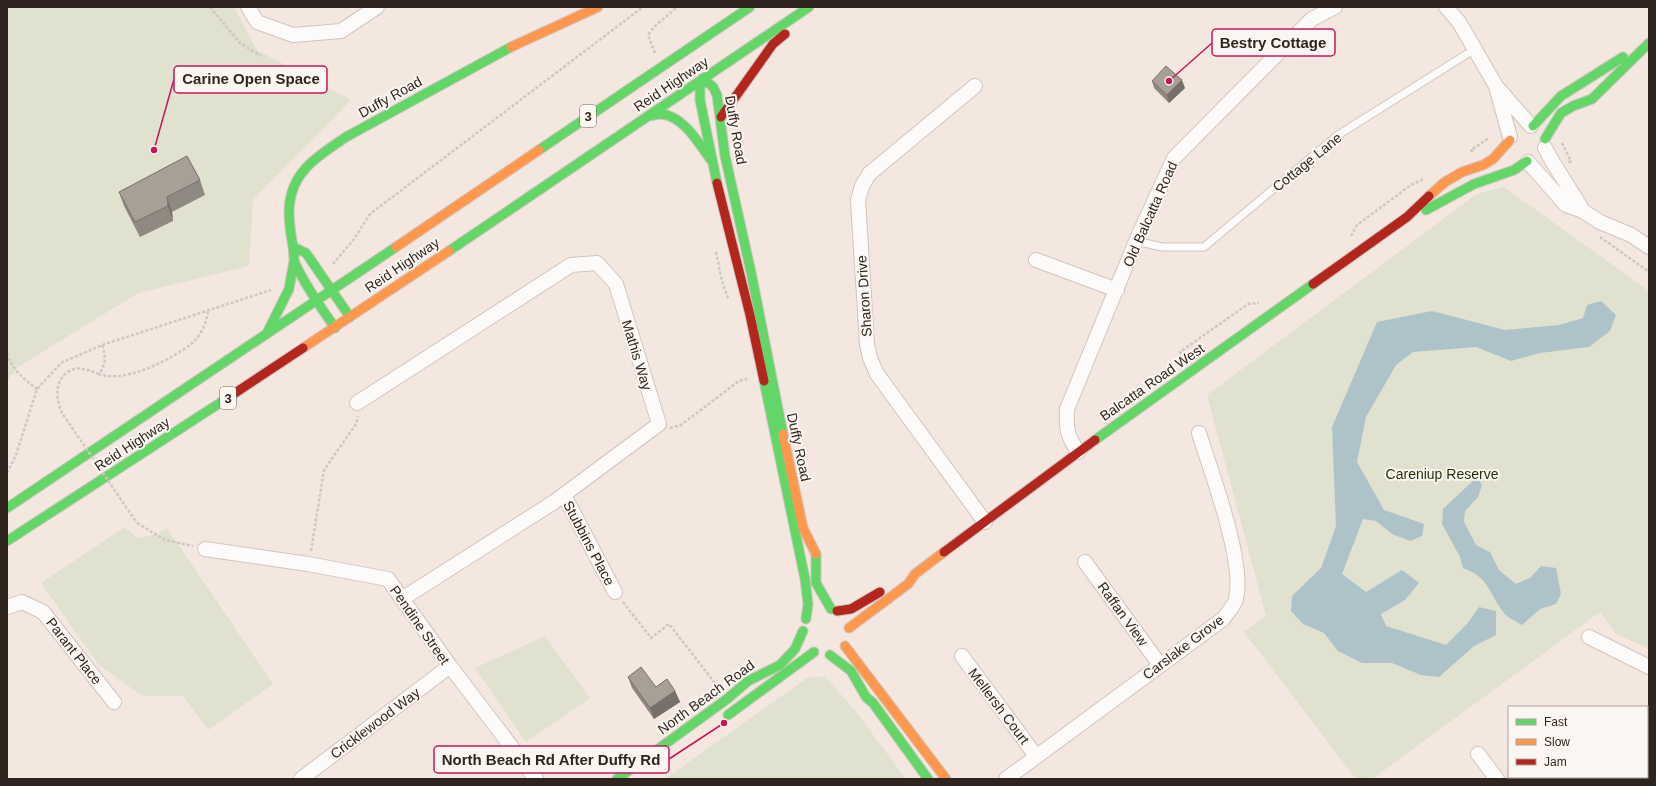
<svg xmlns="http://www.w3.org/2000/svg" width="1656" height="786" font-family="Arial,sans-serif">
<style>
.green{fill:#e0e1cf}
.water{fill:#adc3c9}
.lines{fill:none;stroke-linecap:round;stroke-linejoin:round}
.lane-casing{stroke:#d0c4bd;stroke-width:9}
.street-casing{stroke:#d0c4bd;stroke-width:16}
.fast-casing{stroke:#d0c4bd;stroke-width:11}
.slow-casing{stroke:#d0c4bd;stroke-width:11}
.jam-casing{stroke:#d0c4bd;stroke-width:11}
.path{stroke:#cec8c5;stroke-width:2.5;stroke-dasharray:3 2;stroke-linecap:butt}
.lane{stroke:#fdfbfa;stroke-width:7}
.street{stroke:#fdfbfa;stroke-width:14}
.fast{stroke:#63d668;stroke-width:9}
.slow{stroke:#ff974d;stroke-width:9}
.jam{stroke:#b3261e;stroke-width:9}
.path-bridge{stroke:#cec8c5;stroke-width:2.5;stroke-dasharray:3 2;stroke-linecap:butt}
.wall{fill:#908982}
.shaded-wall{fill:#766f6a}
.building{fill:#a89f97;stroke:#766f6a}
.labels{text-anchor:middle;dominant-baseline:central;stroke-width:4;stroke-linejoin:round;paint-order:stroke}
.shield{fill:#fcf6f2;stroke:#6d645e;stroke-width:1}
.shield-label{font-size:13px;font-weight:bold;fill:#30251e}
.street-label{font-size:14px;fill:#30251e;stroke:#fcf6f2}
.park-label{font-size:14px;fill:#1e2f01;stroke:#fcf6f2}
.leader{fill:none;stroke:#c2185b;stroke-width:1.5}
.callout-dot{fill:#c2185b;stroke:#fcf6f2;stroke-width:1.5}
.callout{fill:#fcf6f2;stroke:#c2185b;stroke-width:1.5}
.callout-label{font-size:15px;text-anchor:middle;font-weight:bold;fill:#30251e}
</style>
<rect width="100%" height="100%" fill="#f4e7df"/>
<path class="green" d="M7 7H234L257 50 351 100 253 200 249 266 138 293 18 367 7 381Z
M1504 187 1649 291V649L1615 633 1600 612 1372 779H1356L1244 632 1266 616 1207 395 1477 194Z
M125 527 137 538 158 534 167 528 273 684 208 730 183 696H142L98 664 41 583Z
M545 636 590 698 526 742 475 668Z
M825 676 857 713 906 779H665L807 678Z"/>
<path class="water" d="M1601 301 1616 315 1610 331 1589 347 1540 353 1511 361 1476 347 1413 352 1396 365 1366 417 1357 462 1384 510 1424 524 1422 536 1410 541 1392 534 1376 521 1363 519 1342 574 1366 592 1402 570 1419 583 1405 600 1381 614 1386 626 1446 645 1467 624 1479 607 1496 611V635L1474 646 1439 677 1421 675 1392 663H1362L1338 651 1324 633 1303 624 1291 611 1292 596 1321 568 1336 526 1332 427 1377 322 1432 311 1505 330 1559 325 1583 318 1587 305Z
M1477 477 1482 485 1478 497 1465 511 1464 522 1476 545 1490 552 1499 570 1516 584 1530 578 1541 566 1556 568 1561 594 1556 604 1540 609 1522 625C1516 621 1508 618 1504 613 1488 592 1490 578 1463 568L1460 557 1442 524 1443 509Z"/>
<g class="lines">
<defs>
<path id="lane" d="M1136 241 1162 247H1204L1338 135 1475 49"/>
<path id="street" d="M248 7 257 22 293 35 341 31 377 7
M1446 7 1459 22 1496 86 1531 126
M975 86 869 174 862 186 858 200 867 344 870 358 877 374 985 522
M1497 90 1510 137
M1545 148C1556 170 1571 189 1583 211
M1528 162 1566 205 1583 211 1600 222 1631 235 1649 247
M1036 260 1117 290
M357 403 571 265 597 263 616 284 659 424 554 502 402 599
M1078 452C1067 435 1066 429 1067 409L1136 241 1174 158 1312 19 1335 7
M564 495 615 592
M205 549 308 564 388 579 450 666 536 779
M1085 562 1160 665
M7 607 22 602 43 612 114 702
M1589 637 1649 667
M962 656 1036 756
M1647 734 1649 733
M1478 754 1497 779
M301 779 450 666
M1006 779 1223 619C1227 613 1235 605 1236 599 1245 561 1211 472 1199 433
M1586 779 1588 777"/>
<path id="fast" d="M649 116C653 116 657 114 661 114 684 116 699 144 711 160
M1533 126 1561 96 1623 57
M1545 139 1561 113 1573 106 1592 99 1649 43
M539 150 750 7
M717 183 700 100V88L703 78 713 87 717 95 725 156 751 272 783 434
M1426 210 1474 184 1514 170 1527 161
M293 247 306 253 350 317
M449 251 809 7
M335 328C321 307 305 286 295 263 293 258 294 252 293 247 288 219 284 193 305 169 316 156 332 147 346 137L511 47
M267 333 289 289 294 261
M764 381 805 579 808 604 806 619
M1095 440 1313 284
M7 508 396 247
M7 541 226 399
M816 554V583L831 609
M830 655 851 671 866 697 873 703 928 779
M728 715 814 652
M617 779 727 699 748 681 780 665 795 649 803 631"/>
<path id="slow" d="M511 47 598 7
M1429 196 1445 182 1462 172 1483 165 1493 159 1510 140
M396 247 539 150
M303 348 449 251
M783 434 803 528 816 554
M849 628 908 584 915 574 944 552
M845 646 946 779"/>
<path id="jam" d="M721 117 773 44 785 34
M717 183 750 315 764 381
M1313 284 1407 217 1429 196
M226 399 303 348
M944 552 1095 440
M837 611 851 609 880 592"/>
</defs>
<use href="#lane" class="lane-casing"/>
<use href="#street" class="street-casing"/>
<use href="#fast" class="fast-casing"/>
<use href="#slow" class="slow-casing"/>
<use href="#jam" class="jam-casing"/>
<path class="path" d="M210 7 240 43 261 56
M655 53 648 35 654 27 677 7
M1562 143 1571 161 1568 163
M1473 152 1471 150 1489 138
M1351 236 1357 225 1411 185 1423 179
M1600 237 1649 272
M716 252 722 281 728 298
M333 264 354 239 370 214 643 7
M102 345C106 357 106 364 99 374 123 384 171 360 191 344 201 336 206 324 208 312
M7 353C12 370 24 379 37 389
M1184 358 1180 352 1248 304 1259 303
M670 428 681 425 739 381 747 379
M7 473 16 455 37 389 61 363 102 345 271 290
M137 523 165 540 193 546
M311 551 324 470 356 424 358 416
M623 602 651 638 669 624 718 687"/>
<use href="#lane" class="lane"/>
<use href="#street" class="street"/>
<use href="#fast" class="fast"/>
<use href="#slow" class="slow"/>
<use href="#jam" class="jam"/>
<path class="path-bridge" d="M99 374C91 371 82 367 74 369 54 376 55 397 62 413L137 523"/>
</g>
<path class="wall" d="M1152 81 1185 88 1169 103 1154 88Z
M200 180 205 195 172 212 173 221 140 237 124 206 119 192Z
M628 677 656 687 675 691 680 702 654 719 632 688Z"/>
<path class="shaded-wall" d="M1182 80 1185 88 1169 103 1167 95Z
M167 197 172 212 173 221 168 206Z
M675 691 680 702 654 719 650 708Z"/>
<path class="building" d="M1166 66 1182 80 1167 95 1152 81Z
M187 156 200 180 167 197 168 206 135 222 119 192Z
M641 667 656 687 667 679 675 691 650 708 628 677Z"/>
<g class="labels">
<g class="shield">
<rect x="580" y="105" width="16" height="22" rx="3"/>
<rect x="220" y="387" width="16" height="22" rx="3"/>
</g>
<g class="shield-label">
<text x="588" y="116">3</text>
<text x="228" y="398">3</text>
</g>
<g class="street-label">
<text transform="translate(671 84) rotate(-34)">Reid Highway</text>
<text transform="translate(390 97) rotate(-29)">Duffy Road</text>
<text transform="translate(736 130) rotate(80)">Duffy Road</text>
<text transform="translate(1307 162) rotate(-39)">Cottage Lane</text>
<text transform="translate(1150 214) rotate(-66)">Old Balcatta Road</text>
<text transform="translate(402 265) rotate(-34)">Reid Highway</text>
<text transform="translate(864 296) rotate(-94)">Sharon Drive</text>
<text transform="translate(637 355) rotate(73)">Mathis Way</text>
<text transform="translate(1152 382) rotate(-35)">Balcatta Road West</text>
<text transform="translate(132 444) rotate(-33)">Reid Highway</text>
<text transform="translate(799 447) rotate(78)">Duffy Road</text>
<text transform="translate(589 543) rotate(62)">Stubbins Place</text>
<text transform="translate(1123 614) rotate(54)">Raffan View</text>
<text transform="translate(420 625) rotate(55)">Pendine Street</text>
<text transform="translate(1183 647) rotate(-37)">Carslake Grove</text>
<text transform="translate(74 651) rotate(52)">Parant Place</text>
<text transform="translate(706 697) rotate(-36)">North Beach Road</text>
<text transform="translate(999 706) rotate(53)">Mellersh Court</text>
<text transform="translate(375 723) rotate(-37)">Cricklewood Way</text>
</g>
<g class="park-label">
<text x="1442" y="474">Careniup Reserve</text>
</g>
</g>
<path class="leader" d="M1169 81L1212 43M154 150L174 79M724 723L669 759"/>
<g class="callout-dot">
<circle cx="1169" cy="81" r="4"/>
<circle cx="154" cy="150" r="4"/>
<circle cx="724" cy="723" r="4"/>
</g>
<g class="callout">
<rect x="1212" y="29" width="123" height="27" rx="4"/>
<rect x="174" y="66" width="153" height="27" rx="4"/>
<rect x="434" y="746" width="235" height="27" rx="4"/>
</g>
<g class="callout-label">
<text x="1273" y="48">Bestry Cottage</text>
<text x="251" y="84">Carine Open Space</text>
<text x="551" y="765">North Beach Rd After Duffy Rd</text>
</g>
<rect width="1656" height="786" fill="none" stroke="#30251e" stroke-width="16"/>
<rect x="1508" y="706" width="140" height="72" fill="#fcf6f2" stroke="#aaa29d"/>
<rect x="1516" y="719" width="20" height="6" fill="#63d668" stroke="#aaa29d"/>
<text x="1544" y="726" font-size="12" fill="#30251e">Fast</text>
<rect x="1516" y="739" width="20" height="6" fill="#ff974d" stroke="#aaa29d"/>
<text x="1544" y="746" font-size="12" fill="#30251e">Slow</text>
<rect x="1516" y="759" width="20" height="6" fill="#b3261e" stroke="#aaa29d"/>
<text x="1544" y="766" font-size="12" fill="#30251e">Jam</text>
</svg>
